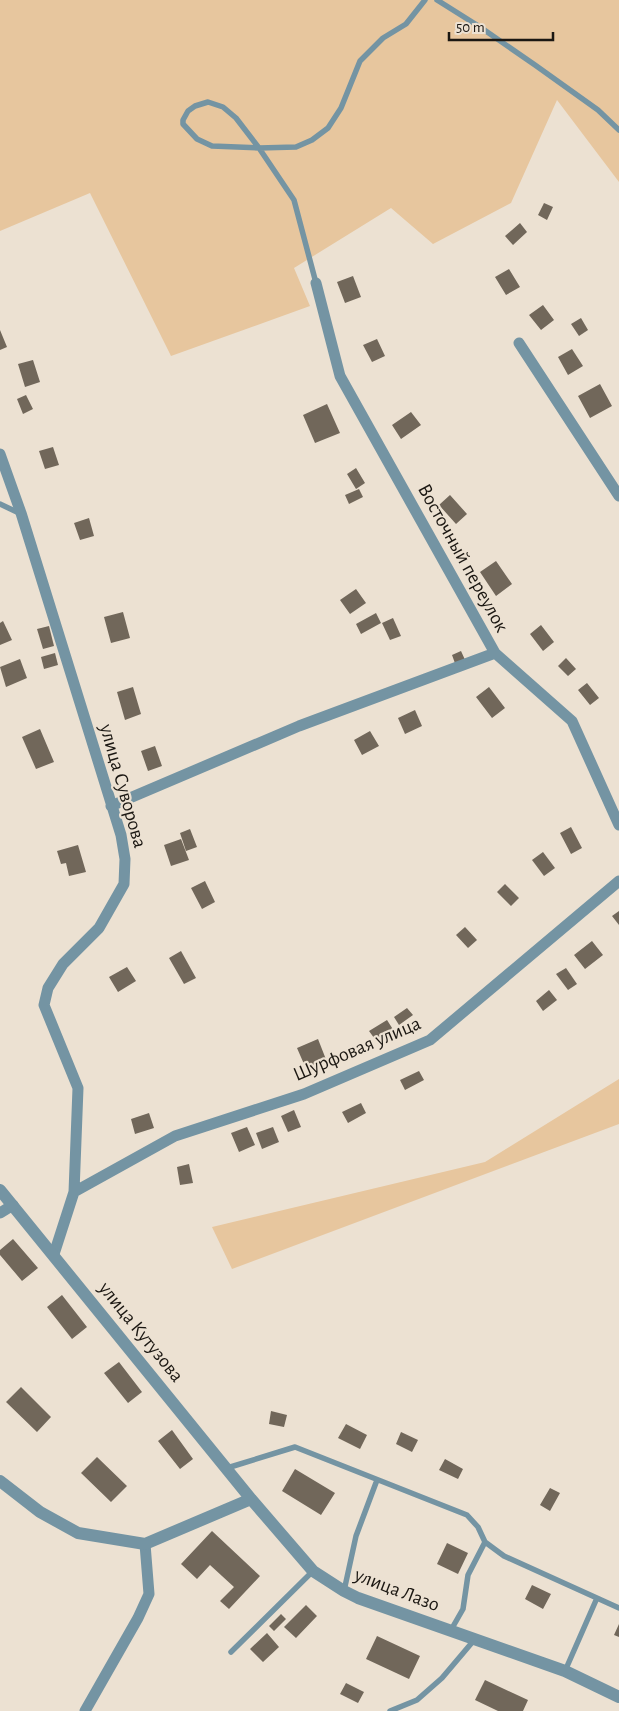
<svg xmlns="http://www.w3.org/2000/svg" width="619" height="1711" font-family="'Alegreya Sans',sans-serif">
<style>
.green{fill:#e7c69e}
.building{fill:#71675a}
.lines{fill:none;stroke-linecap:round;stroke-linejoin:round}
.service{stroke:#7494a3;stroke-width:5.5}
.minor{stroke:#7494a3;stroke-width:11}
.tertiary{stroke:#7494a3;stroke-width:12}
.labels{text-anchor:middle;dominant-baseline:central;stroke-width:4.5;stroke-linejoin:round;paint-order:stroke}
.street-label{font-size:20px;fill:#1b1712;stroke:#ece1d2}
</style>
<rect width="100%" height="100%" fill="#ece1d2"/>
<path class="green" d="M0 0H619V182L557 100 511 203 433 244 391 208 294 268 310 306 171 356 90 193 0 231Z
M619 1079V1124L232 1269 212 1227 485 1162Z"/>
<path class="building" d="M544 203 553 207 547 220 538 215Z
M520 223 527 232 513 245 505 236Z
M509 269 520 287 506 295 495 277Z
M353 276 361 297 345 303 337 282Z
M543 305 554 320 541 330 529 315Z
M581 318 588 330 579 336 571 324Z
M0 330 7 347 0 350Z
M377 339 385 356 372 362 363 345Z
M572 349 583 366 568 375 558 357Z
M33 360 40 382 25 387 18 364Z
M600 384 612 406 590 418 578 396Z
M26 395 33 409 23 414 17 399Z
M327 404 340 433 315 443 303 415Z
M411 412 421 425 401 439 392 425Z
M53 447 59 465 45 469 39 451Z
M356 468 365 483 356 489 347 474Z
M359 489 363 497 349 504 345 495Z
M450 495 467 514 456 524 439 505Z
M89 518 94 536 80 540 74 523Z
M496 561 512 584 496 596 480 572Z
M356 589 366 603 350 614 340 600Z
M123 612 130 638 111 643 104 617Z
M376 613 381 623 361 634 356 624Z
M393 618 401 636 390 640 382 623Z
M3 621 12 640 0 645V623Z
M541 625 554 642 543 651 530 634Z
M49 626 54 646 43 649 37 629Z
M461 651 466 662 456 666 452 655Z
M55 653 58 665 44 669 41 657Z
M566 658 576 669 568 676 558 666Z
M20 659 27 678 6 687 0 667Z
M587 683 599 698 590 705 578 690Z
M133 687 141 714 125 720 117 692Z
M489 687 505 708 492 718 476 697Z
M415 710 422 726 405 734 398 718Z
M40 729 54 762 36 769 22 737Z
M370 731 379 746 362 755 354 740Z
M155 746 162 766 148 771 141 751Z
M571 827 582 848 571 854 560 833Z
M190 829 197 847 186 851 180 833Z
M181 839 189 860 171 866 164 845Z
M78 845 86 872 69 876 66 863 61 864 57 851Z
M543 852 555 868 544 876 532 860Z
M205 881 215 902 202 909 191 888Z
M505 884 519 898 511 906 497 892Z
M619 911V925L612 916Z
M465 927 477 940 468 948 456 935Z
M592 941 603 955 585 969 574 955Z
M181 951 196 978 184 984 169 958Z
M127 967 136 981 118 992 109 977Z
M566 968 577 984 568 990 556 974Z
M549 990 557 1000 543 1011 536 1001Z
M407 1008 413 1015 399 1025 394 1017Z
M387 1020 394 1031 377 1042 369 1031Z
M318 1039 327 1062 307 1071 297 1048Z
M419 1071 424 1080 405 1090 400 1080Z
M361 1103 366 1113 348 1123 342 1112Z
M294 1110 301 1127 288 1132 281 1116Z
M149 1113 154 1128 135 1134 131 1119Z
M247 1127 255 1145 239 1152 231 1133Z
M273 1127 279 1142 262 1149 256 1133Z
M189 1164 193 1183 180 1185 177 1167Z
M13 1239 38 1268 22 1281 0 1255V1250Z
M62 1295 87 1327 72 1339 47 1307Z
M119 1362 142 1392 128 1403 104 1373Z
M21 1387 51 1417 37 1432 6 1402Z
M271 1411 287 1415 284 1427 269 1424Z
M346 1424 367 1435 360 1449 338 1438Z
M172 1430 193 1459 180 1469 158 1441Z
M401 1432 418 1440 412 1452 396 1444Z
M97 1457 127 1486 111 1502 81 1473Z
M445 1459 463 1469 458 1479 439 1470Z
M295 1469 335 1493 321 1515 282 1491Z
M550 1488 560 1493 550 1511 540 1505Z
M212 1531 260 1576 229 1609 220 1601 234 1587 210 1565 197 1579 181 1564Z
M447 1543 468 1553 458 1574 437 1564Z
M532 1585 551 1594 543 1609 525 1599Z
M306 1605 317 1616 296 1638 284 1627Z
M281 1614 286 1619 274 1631 269 1626Z
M619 1624V1637L614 1635Z
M267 1633 279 1647 263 1662 250 1649Z
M377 1636 420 1656 409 1679 366 1659Z
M485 1680 528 1700 523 1711H498L475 1700Z
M346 1683 364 1692 358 1703 340 1694Z"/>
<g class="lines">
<path class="service" d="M437 0 480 27 535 65 598 110 619 130
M316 283 294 200 259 148 236 118 223 107 208 102 195 106 188 111 183 120V124L197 139 212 146 259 148 296 147 312 140 328 128 341 108 360 61 383 38 406 24 425 0
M0 504 19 513
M227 1468 295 1447 467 1515 478 1527 485 1542 504 1556 619 1608
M344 1591 356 1536 377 1480
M451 1630 463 1609 468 1575 485 1542
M231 1652 313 1571
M565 1671 597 1598
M390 1711 417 1700 442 1678 475 1639"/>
<path class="minor" d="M316 283 340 376 495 653 572 721 619 825
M519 343 619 496
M0 454 21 513 121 835 125 859 124 884 99 928 63 964 48 988 44 1005 78 1088 74 1192 54 1254
M111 806 299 726 495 653
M74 1192 175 1136 304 1094 430 1040 619 881
M0 1213 13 1205
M85 1711 138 1618 149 1594 145 1544"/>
<path class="tertiary" d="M0 1190 251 1499 313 1571 344 1591 358 1598 565 1671 619 1697
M0 1481 40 1512 78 1533 145 1544 251 1499"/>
</g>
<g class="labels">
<g class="street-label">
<text transform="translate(463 558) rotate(61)">Восточный переулок</text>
<text transform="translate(123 786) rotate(74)">улица Суворова</text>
<text transform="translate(357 1049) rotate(-23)">Шурфовая улица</text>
<text transform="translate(141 1332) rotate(51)">улица Кутузова</text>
<text transform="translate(397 1590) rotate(21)">улица Лазо</text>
</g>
</g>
<path d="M449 32v8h104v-8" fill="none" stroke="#1b1712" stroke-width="2.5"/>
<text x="456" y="32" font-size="15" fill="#1b1712" stroke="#ece1d2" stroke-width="4" paint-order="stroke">50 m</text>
</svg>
